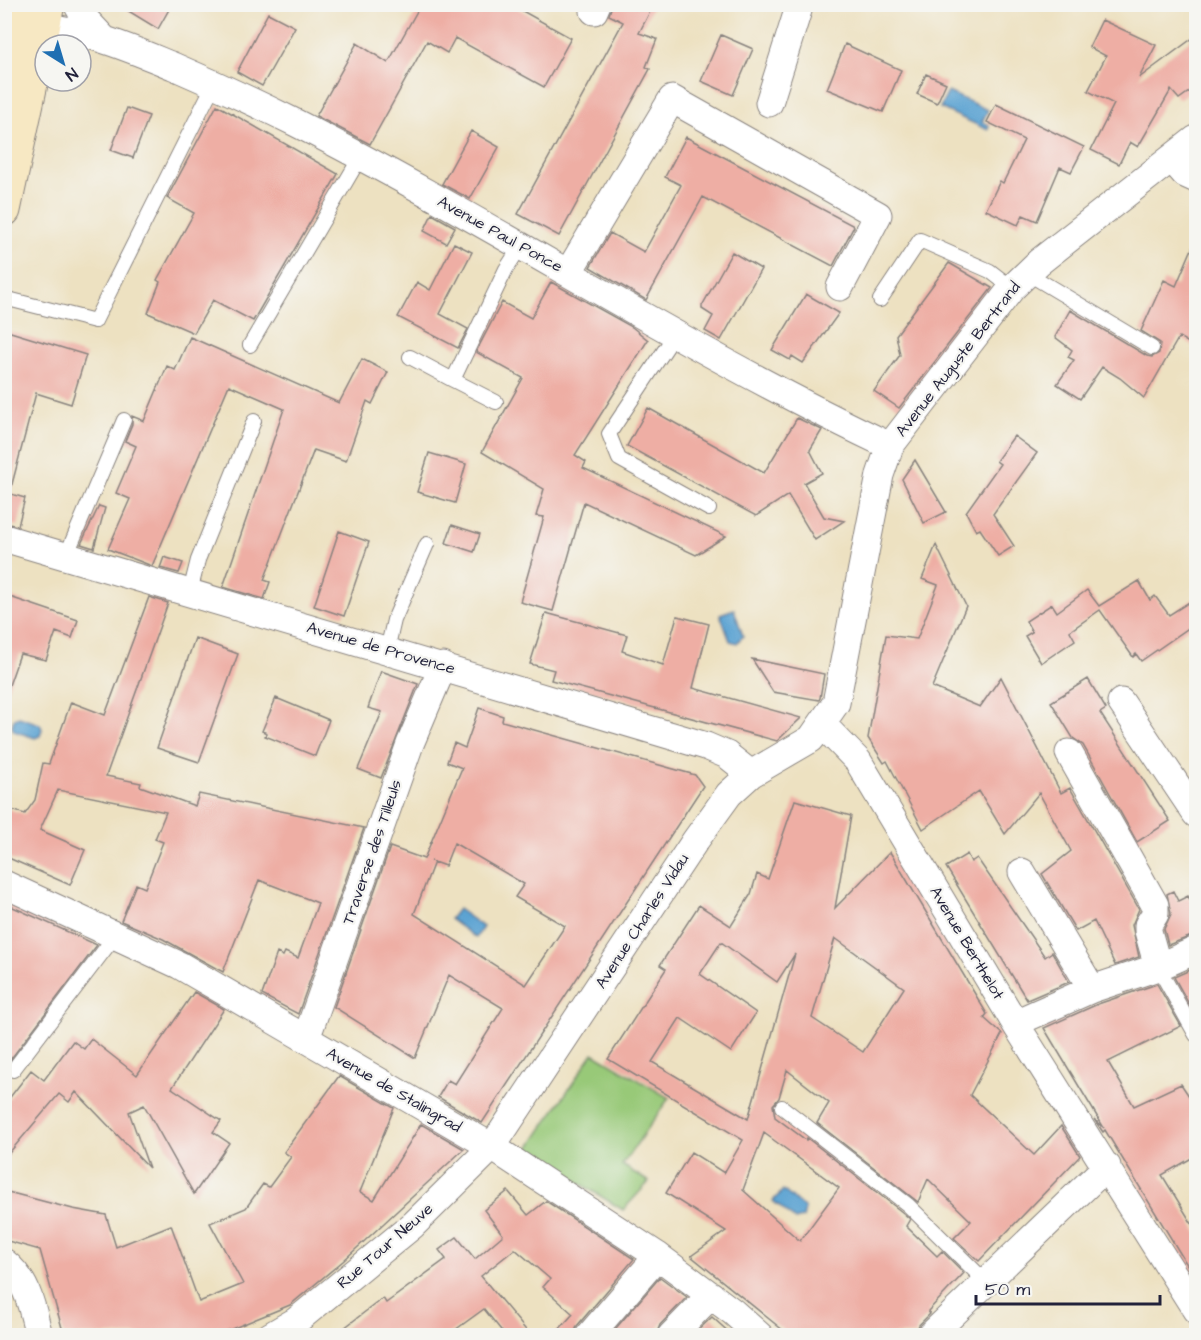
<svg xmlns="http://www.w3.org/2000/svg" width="1201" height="1340" font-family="'Architects Daughter',sans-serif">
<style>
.green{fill:#98c978;stroke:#5d765a;stroke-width:1.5}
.water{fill:#5ba3d2;stroke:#3e6286;stroke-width:1.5}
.building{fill:#eeaea4;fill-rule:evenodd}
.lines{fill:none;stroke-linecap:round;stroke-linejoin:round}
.lane-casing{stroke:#88827e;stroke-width:16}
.street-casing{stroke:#88827e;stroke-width:29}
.secondary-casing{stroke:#88827e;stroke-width:35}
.lane{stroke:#fff;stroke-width:14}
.street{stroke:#fff;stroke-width:27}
.secondary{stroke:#f7e8c3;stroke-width:33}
.labels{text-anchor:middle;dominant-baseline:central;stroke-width:4.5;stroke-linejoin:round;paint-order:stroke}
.street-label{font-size:16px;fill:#22223b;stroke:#f6f6f2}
</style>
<rect width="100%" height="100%" fill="#f6f6f2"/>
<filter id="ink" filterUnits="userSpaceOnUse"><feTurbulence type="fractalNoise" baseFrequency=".0167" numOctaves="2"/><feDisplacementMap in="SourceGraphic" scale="12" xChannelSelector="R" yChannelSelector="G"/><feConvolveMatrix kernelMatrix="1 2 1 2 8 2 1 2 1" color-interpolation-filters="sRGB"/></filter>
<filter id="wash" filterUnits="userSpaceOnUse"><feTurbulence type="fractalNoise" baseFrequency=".008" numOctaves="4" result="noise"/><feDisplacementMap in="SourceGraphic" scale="24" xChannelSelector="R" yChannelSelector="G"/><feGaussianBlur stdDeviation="1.35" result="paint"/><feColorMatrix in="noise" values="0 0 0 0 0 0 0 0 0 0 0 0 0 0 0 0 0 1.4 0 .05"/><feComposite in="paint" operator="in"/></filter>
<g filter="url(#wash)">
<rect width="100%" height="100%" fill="#ede1c1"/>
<path class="green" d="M593 1053 669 1098 622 1165 649 1182 623 1210 527 1151Z"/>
<path class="water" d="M948 92 988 110 982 122 989 125 988 130 940 108Z
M734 609 743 636 737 643 730 641 720 614Z
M19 717 40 724 42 729 40 736 35 738 14 731 12 726 14 719Z
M458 909 483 927 476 938 450 919Z
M783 1190 805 1209 803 1218 795 1220 773 1201Z"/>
<g id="blocks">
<path class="building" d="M117 4H172L158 29Z
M421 4H510L571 38 544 87 455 38 447 53 427 41 370 144 316 116 357 43 388 63Z
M612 4H654L639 33 657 39 646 67 650 69 559 236 518 214 623 22 609 15Z
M268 13 295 27 262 86 237 72Z
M1102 20 1156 45 1139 78 1197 35V86L1179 99 1171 90 1138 147 1130 142 1119 164 1091 150 1114 104 1088 91 1106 56 1089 47Z
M721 35 753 49 733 95 701 81Z
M845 44 901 70 883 112 827 89Z
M926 74 946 83 937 103 917 94Z
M996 104 1084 147 1071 172 1060 167 1037 221 1023 215 1018 225 986 210 1000 181 1003 183 1024 140 987 122Z
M217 105 338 174 253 321 213 300 194 333 148 313 160 282 157 280 194 213 167 198Z
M127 108 149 116 133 158 111 150Z
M471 131 499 147 470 199 442 184Z
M686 137 854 226 833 266 703 197 646 300 590 267 610 233 644 252 681 185 665 177Z
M432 214 455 227 446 243 424 231Z
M1197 237V348L1179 337 1144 398 1120 378 1102 367 1080 399 1057 384 1074 360 1068 357 1072 350 1055 337 1070 310 1147 356 1152 357 1159 353 1160 343 1141 331 1164 280 1176 286Z
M454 243 472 252 440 314 468 329 458 348 398 317 417 282 430 290Z
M732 252 761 269 721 340 705 331 713 316 702 309V306Z
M949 263 992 288 899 408 874 391 900 355 896 335Z
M551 282 632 327 648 340 575 455 586 462 583 468 726 536 696 555 584 502 553 611 520 602 544 517 536 516 544 489 482 452 523 378 476 352 502 302 531 318Z
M806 294 839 313 803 363 792 356 790 360 772 350Z
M4 330 86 355 71 404 36 393 11 488 4 487Z
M190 337 339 403 362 359 388 372 372 404 367 401 346 461 314 450 264 580 270 582 264 599 223 587 284 409 229 385 152 566 108 549 130 499 116 493 136 446 125 441 132 424V416L144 421 167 366 175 370Z
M648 408 764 473 797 418 822 430 810 450 822 473 804 483 824 517 844 521 815 540 788 495 756 516 627 446Z
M1014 436 1037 453 993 514 1014 546 998 556 980 529 976 531 966 512 1000 464 996 461Z
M429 453 466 464 455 503 417 492Z
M915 460 946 512 924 523 902 479Z
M4 492 25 498 18 526 4 523Z
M99 506 105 508 94 548 81 544Z
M452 525 480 534 474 552 446 543Z
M339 531 369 542 344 616 314 606Z
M936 545 966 606 932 687 980 707 1001 677 1061 793 1070 788 1139 909 1132 925 1139 957 1115 965 1094 921 1076 931 1042 874 1071 851 1039 793 1005 834 979 791 923 829 887 761 884 763 868 738 886 635 917 639 938 585 922 579Z
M164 557 183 563 179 573 160 568Z
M1139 581 1150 600 1155 596 1169 615 1197 597V622L1141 661 1136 654 1133 657 1100 610 1070 631 1075 640 1041 663 1025 636 1032 632 1026 621 1052 604 1057 612 1087 590 1099 606Z
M4 595 78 620 72 638 56 632 46 660 20 654 7 691 4 690Z
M149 597 168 603 106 776 141 783 140 786 195 806 199 794 364 828 298 1014 262 995 277 953 283 956 285 952 298 958 318 903 259 880 223 972 163 939 121 921 136 884 145 888 163 842 155 839 166 812 58 790 40 830 85 850 70 885 4 856V808L25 814 35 800 43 763 49 764 71 702 105 715Z
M546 613 627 635 622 651 663 665 677 616 709 624 693 688 801 718 777 741 551 680 554 670 530 664Z
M195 638 238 654 199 762 157 748Z
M752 659 824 674 820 698 819 700 773 692Z
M381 671 418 684 381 778 358 769 382 712 368 708Z
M1088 679 1106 709 1100 713 1170 821 1137 842 1083 745 1073 738 1051 702Z
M276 698 329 720 315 756 265 736 267 733 262 731Z
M479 708 503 716 502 721 695 775 703 786 482 1123 438 1097 448 1080 455 1084 503 1008 449 975 415 1058 334 1007 390 847 424 859 462 768 447 762 454 743 465 748ZM454 843 524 884 515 897 565 926 526 985 414 914 434 862 431 861 445 866Z
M795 800 851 816 835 908 890 852 987 1014 984 1018 1002 1034 970 1095 1034 1155 1061 1126 1080 1156 979 1261 954 1238 971 1221 928 1179 918 1202 817 1123 829 1103 787 1070 779 1098 773 1105 775 1117 806 1140 807 1138 902 1212 910 1219 906 1226 937 1256 942 1251 964 1273 928 1311 930 1314 919 1325 915 1335H789L691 1256 726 1231 666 1193 691 1152 724 1173 743 1140 608 1059 666 969 660 965 699 905 731 926 751 894 757 874 768 879ZM835 938 904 988 863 1052 812 1018ZM721 942 777 982 795 954 748 1119 652 1062 680 1018 731 1052 756 1013 700 974ZM764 1133 839 1188 800 1241 743 1190Z
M967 854 971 862 977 858 1045 957 1052 952 1069 982 1027 1000 946 867Z
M1173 891 1178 901 1188 896 1197 911V934L1168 945 1164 929 1171 914 1167 894Z
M4 903 97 945 4 1068Z
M1197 967V1014L1195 1015 1174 977Z
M1157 984 1181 1026 1108 1062 1134 1106 1181 1084 1197 1108V1155L1162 1175 1197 1232V1281L1105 1130 1103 1132 1094 1119 1104 1128 1044 1028 1098 1004Z
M194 992 224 1009 172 1088 221 1121 213 1132 229 1143 194 1194 144 1105 129 1112 149 1168 76 1092 69 1102 59 1094 4 1159V1105L31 1070 44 1080 73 1041 84 1049 91 1039 137 1075Z
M339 1076 394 1108 360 1192 374 1200 421 1124 464 1149 343 1261 290 1305 217 1335H64L40 1250 4 1240V1191L73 1209 106 1215 116 1247 171 1225 199 1302 243 1284 210 1223 246 1208 263 1184 269 1187 291 1157 284 1152Z
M508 1191 528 1215 546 1201 634 1259 577 1326 574 1335H554L573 1314 543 1287 550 1279 515 1249 481 1276 530 1335H505L484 1309 448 1335H335L383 1298 386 1303 446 1259 439 1250 457 1237 475 1259 503 1235 484 1210Z
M660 1277 687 1297 660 1325 656 1335H610Z
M712 1317 732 1335H693Z"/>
</g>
</g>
<g filter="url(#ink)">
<use href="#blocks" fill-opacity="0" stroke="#88827e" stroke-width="1.5"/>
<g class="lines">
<defs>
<path id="lane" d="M1027 273 1152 348
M4 298 95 321 214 84
M880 300 920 240 990 271 1012 288
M676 333 609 434 619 459 709 509
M250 345 361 156
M410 357 453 380
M496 402 453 380 506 269 521 246
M66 556 124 420
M190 592 198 560 254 421
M387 650 394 620 427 544
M1158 967 1196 1035
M13 1070 115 936
M782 1107 908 1205 986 1282"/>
<path id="street" d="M77 4 86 20 102 37
M594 11 597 4
M24 26C79 26 123 46 173 66 215 84 256 103 296 123 497 225 686 350 890 446
M769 103 800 4
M1172 159 1185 174 1196 179
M568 273 672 99 878 215 840 287
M4 538 706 746 727 755 751 774
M1121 702 1196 814
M823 725 858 761 1018 1028 1196 1310
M1069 753 1155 905V914L1148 925V931L1158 967
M1022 872 1092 989
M4 884 179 965 492 1147 658 1256 733 1312 760 1336
M1015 1023 1092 989 1158 967 1196 950
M306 1039 410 744 443 666
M4 1262C28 1281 32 1307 39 1336
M270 1336 296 1321 413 1225 492 1147 695 841 729 794 751 774 811 739 836 703 880 475 890 446 1012 288 1039 262 1196 139
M589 1336 658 1256
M671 1336 711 1295
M930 1336 1107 1166"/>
<path id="secondary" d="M4 81 20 4
M4 210 48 4"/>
</defs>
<use href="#lane" class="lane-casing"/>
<use href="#street" class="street-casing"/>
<use href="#secondary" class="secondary-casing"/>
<use href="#lane" class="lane"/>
<use href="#street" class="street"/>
<use href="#secondary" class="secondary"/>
</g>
</g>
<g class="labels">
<g class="street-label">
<text transform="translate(500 234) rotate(29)">Avenue Paul Ponce</text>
<text transform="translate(958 359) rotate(-52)">Avenue Auguste Bertrand</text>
<text transform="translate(381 648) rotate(16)">Avenue de Provence</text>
<text transform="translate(372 852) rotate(-71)">Traverse des Tilleuls</text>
<text transform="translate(642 921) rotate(-57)">Avenue Charles Vidau</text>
<text transform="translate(967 943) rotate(59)">Avenue Berthelot</text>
<text transform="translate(394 1090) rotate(30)">Avenue de Stalingrad</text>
<text transform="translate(385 1246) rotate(-41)">Rue Tour Neuve</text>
</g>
</g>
<rect width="1201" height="1340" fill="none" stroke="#f6f6f2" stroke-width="24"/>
<g transform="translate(63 63) rotate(143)"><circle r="28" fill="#f6f6f2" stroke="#a1a1a9" stroke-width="1.5"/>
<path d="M0-4.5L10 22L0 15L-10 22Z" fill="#1f6fb2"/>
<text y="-9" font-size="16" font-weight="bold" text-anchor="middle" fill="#22223b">N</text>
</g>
<path d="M976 1295v9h184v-9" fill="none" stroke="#22223b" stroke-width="3"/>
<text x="985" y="1295" font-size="18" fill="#22223b" stroke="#f6f6f2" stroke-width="4.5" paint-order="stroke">50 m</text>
</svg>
